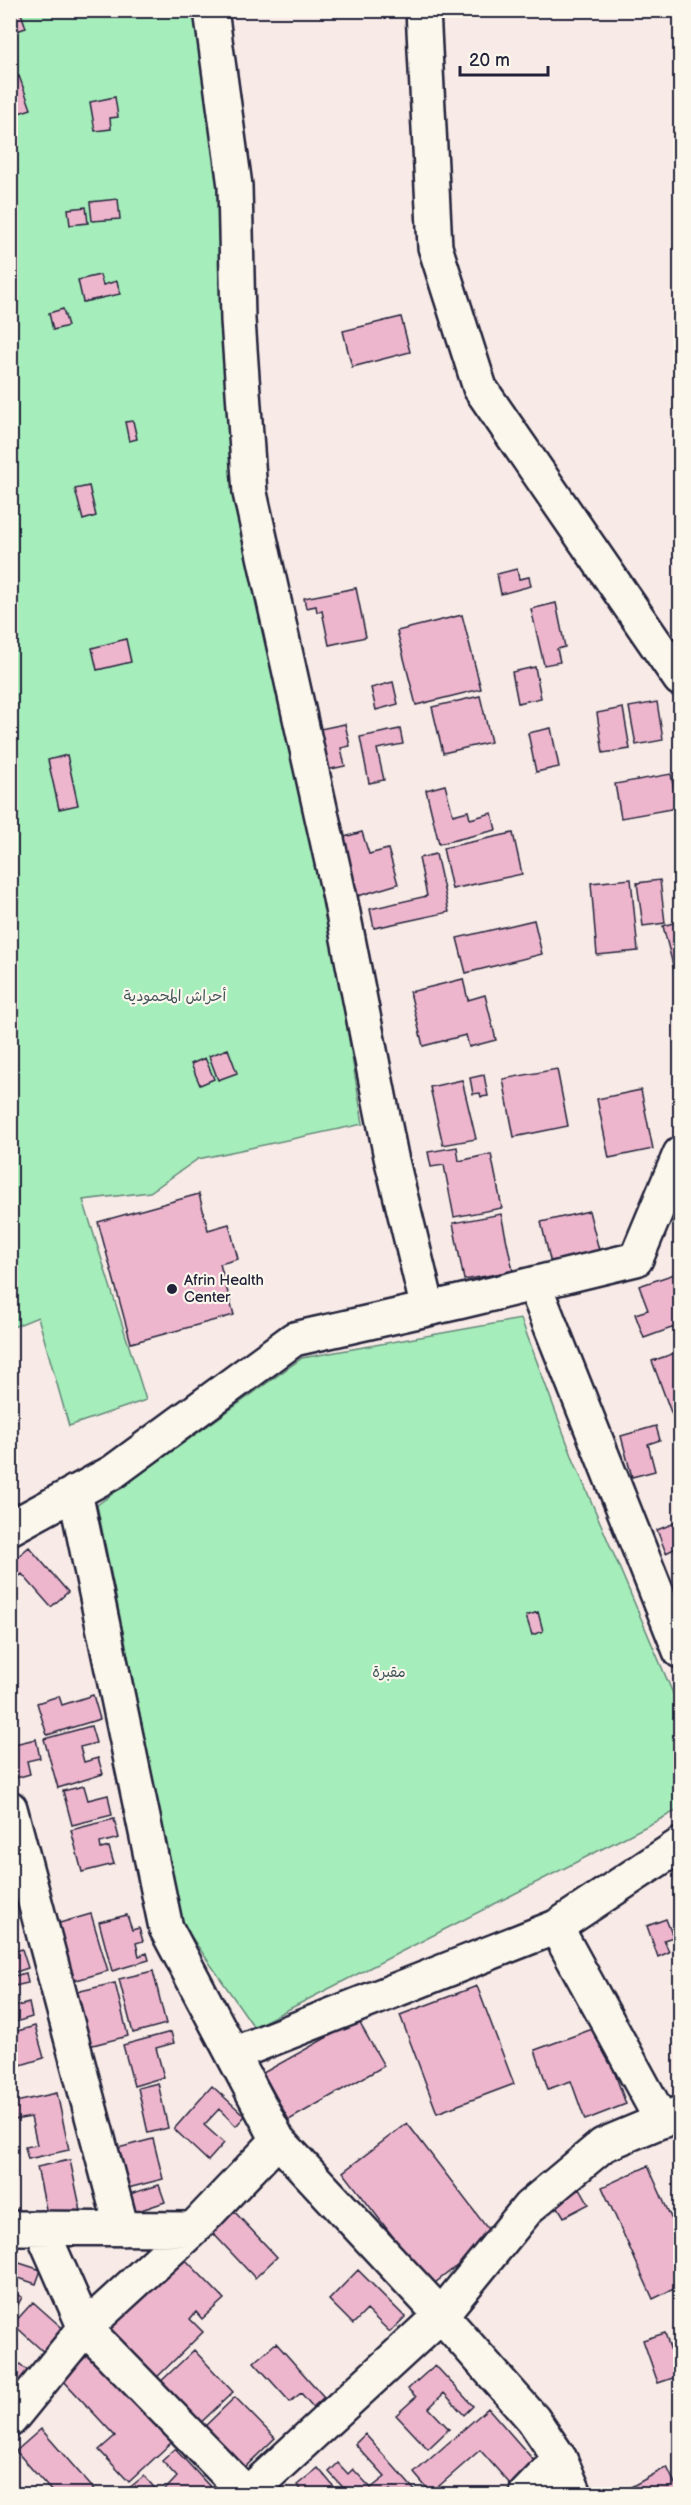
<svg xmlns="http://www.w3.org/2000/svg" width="691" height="2505" font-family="'Balsamiq Sans','Playpen Sans Arabic',sans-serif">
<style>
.green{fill:#a5edba;stroke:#64887a;stroke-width:1.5}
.building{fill:#edb6cd;stroke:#22223b;stroke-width:1.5}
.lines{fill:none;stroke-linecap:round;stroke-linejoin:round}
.minor-casing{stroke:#22223b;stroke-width:38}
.minor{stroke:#fbf7ec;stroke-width:33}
.poi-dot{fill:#22223b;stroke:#fbf7ec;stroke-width:2}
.labels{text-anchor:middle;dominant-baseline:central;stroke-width:4.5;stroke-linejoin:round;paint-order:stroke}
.park-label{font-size:15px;fill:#43555b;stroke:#fbf7ec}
.poi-label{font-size:15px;fill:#22223b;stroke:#fbf7ec;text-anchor:start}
</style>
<rect width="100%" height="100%" fill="#f8eae6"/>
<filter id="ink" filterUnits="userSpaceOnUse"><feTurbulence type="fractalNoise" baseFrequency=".0167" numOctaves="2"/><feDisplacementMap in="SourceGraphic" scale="12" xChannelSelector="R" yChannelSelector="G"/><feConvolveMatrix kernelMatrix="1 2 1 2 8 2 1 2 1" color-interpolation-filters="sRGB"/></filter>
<g filter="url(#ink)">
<path class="green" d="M11 11H218L242 524 319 859 363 1124 198 1159 150 1192 83 1200 146 1400 69 1426 38 1317 11 1328Z
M521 1319 574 1461 680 1710V1809L254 2027 183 1925 97 1505 302 1358Z"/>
<path class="building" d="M10 10H20L26 28 10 33Z
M60 10H88V11L61 15Z
M19 76 31 109 10 116V80Z
M115 97 118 117 110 118 111 129 95 131 90 102Z
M118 199 120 219 92 221 90 202Z
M86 207 88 223 70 225 68 209Z
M100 275 103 285 117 281 120 294 83 302 78 280Z
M63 309 68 326 53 330 49 313Z
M401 317 410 352 352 367 343 331Z
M133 421 137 439 129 441 125 422Z
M89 486 96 516 83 520 75 489Z
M517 569 519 579 529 577 531 586 501 594 497 574Z
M356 588 366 637 329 645 322 611 317 612 316 606 306 608 304 598Z
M556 603 565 647 557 649 560 662 544 665 531 609Z
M462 615 481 689 416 705 397 631Z
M126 639 131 662 97 670 92 648Z
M535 667 541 698 518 703 512 672Z
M393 682 398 704 376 710 371 688Z
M480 696 491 742 443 753 432 707Z
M657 702 663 740 636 745 629 707Z
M623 708 630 749 603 753 597 713Z
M345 724 350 746 341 748 345 766 322 771 315 742 322 740 320 729Z
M551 728 559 767 536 772 528 733Z
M400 729 403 744 377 749 384 780 369 783 360 737Z
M67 755 78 805 59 809 48 760Z
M671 774 677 808 621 818 615 784Z
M445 785 453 815 468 811 470 819 492 813 496 830 439 844 426 790Z
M10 806 17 807 11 840H10Z
M362 832 369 854 388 849 398 884 358 896 341 838Z
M513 833 522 874 452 889 443 848Z
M436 854 449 912 374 928 370 909 427 896 419 858Z
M631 879 638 951 597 955 591 883Z
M660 880 665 923 643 926 637 883Z
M534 920 542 954 466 973 457 938Z
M680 921V989H679L663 926Z
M463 979 468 1000 485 995 496 1040 469 1047 466 1035 423 1046 410 992Z
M228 1049 237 1073 218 1080 209 1056Z
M205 1058 214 1079 200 1085 191 1064Z
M557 1069 568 1126 514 1137 503 1079Z
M484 1075 488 1096 481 1097 480 1093 473 1094 470 1078Z
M462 1080 476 1139 443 1145 430 1087Z
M641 1090 653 1149 609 1158 597 1099Z
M457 1147 459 1161 491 1154 502 1208 454 1217 444 1165 431 1167 428 1152Z
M199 1194 208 1230 229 1224 238 1259 220 1264 234 1315 131 1343 98 1222Z
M589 1211 599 1250 569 1257 572 1268 553 1272 541 1222Z
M501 1214 513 1271 464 1280 453 1223Z
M680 1272V1325L644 1338 635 1314 648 1310 639 1286Z
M675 1353 680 1368V1412L672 1415 652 1361Z
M656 1426 660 1440 648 1444 655 1471 632 1477 621 1436Z
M680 1521V1546L666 1553 657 1530Z
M29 1547 68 1592 51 1607 22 1574 10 1584V1563Z
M538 1612 543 1631 532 1635 526 1616Z
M93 1695 100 1719 47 1735 37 1703 59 1696 62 1705Z
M91 1726 96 1743 80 1747 84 1762 98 1758 103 1774 58 1788 44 1739Z
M36 1739 40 1758 27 1761 30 1774 16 1778 10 1745Z
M84 1786 88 1800 108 1795 112 1815 72 1825 63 1791Z
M114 1819 119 1838 100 1843 101 1849 109 1847 114 1864 82 1872 71 1830Z
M91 1914 108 1971 73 1981 56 1924Z
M127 1915 132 1930 139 1928 143 1941 136 1943 139 1956 147 1953 149 1960 112 1971 99 1922Z
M666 1919 673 1937 664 1940 669 1952 658 1957 647 1926Z
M22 1949 28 1968 10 1974V1953Z
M153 1971 166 2024 133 2033 119 1979Z
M26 1973 28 1983 10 1987V1977Z
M115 1983 128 2036 89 2046 76 1992Z
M477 1986 514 2084 437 2113 400 2015Z
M29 2003 32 2017 12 2023 14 2032 35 2026 44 2058 11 2068 10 2008Z
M358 2020 384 2066 289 2120 263 2073Z
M598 2027 626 2104 585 2120 571 2081 548 2089 535 2050Z
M171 2032 174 2043 156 2048 164 2077 134 2086 123 2045Z
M158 2083 168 2128 148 2133 138 2088Z
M212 2086 245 2116 236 2126 219 2109 204 2125 224 2143 208 2161 174 2129Z
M57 2093 69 2150 28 2159 25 2147 37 2145 31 2117 15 2120 11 2103Z
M407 2123 494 2237 431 2286 343 2172Z
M153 2139 163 2179 124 2189 114 2149Z
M70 2160 82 2216 49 2223 37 2167Z
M648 2166 680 2238V2286L653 2299 602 2187Z
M159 2185 165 2202 135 2212 131 2202 120 2197Z
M580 2188 589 2204 564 2217 555 2202Z
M231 2208 277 2257 255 2278 209 2229Z
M176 2250 224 2299 202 2319 196 2312 190 2319 203 2332 147 2387 93 2332Z
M10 2260 41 2270 36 2284 10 2275Z
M358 2270 405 2317 390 2332 367 2310 353 2324 329 2300Z
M10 2291 22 2297 12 2316 10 2315Z
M33 2302 68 2333 48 2356 13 2324Z
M665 2333 679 2376 658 2383 643 2340Z
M276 2343 324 2397 313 2407 301 2393 290 2402 254 2362Z
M194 2350 233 2392 193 2430 154 2388Z
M90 2353 172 2442 129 2482 99 2450 115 2436 62 2379Z
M10 2355 31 2374 10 2397Z
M435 2365 473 2406 464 2415 444 2393 429 2408 449 2429 428 2449 396 2415 416 2397 408 2389Z
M235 2397 275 2438 240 2472 200 2431Z
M488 2408 536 2463 511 2485 480 2450 431 2493 414 2473Z
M41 2429 98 2494H54L16 2451Z
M365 2434 418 2494H394L390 2490 385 2494H349L329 2472 338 2463 348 2474 353 2469 371 2488 385 2477 355 2444Z
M175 2449 213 2490 208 2494H164L162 2493 177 2477 162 2461Z
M667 2467 680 2494H618Z
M318 2468 340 2494H305L297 2485Z
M144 2476 160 2494H133L128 2489Z"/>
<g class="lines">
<defs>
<path id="minor" d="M211 10 235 186 238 320 250 493 340 898 391 1157 428 1309
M423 10 435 247 480 388 680 679
M534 1284 680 1651
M75 1492 166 1928 278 2140 441 2315 533 2419 560 2459 575 2494
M10 1528 113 1472 294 1339 459 1302 636 1259 680 1154
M10 1808 122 2229
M556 1927 662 2121
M233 2054 556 1927 680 1845
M10 2228 193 2229
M41 2228 85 2328 247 2494
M10 2420 85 2328 193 2229 278 2140
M247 2494 441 2315 529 2207 603 2145 680 2113
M526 2494 560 2459"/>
</defs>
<use href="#minor" class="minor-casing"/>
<use href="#minor" class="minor"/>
</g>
</g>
<circle class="poi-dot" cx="172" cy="1289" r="6"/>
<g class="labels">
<g class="park-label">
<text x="175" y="996">أحراش المحمودية</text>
<text x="389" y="1672">مقبرة</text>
</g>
<g class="poi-label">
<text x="184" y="1280">Afrin Health<tspan x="184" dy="17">Center</tspan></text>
</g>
</g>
<rect width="691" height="2505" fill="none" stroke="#fbf7ec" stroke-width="36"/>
<rect x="18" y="18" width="655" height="2469" fill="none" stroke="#22223b" stroke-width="2" filter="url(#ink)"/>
<path d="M460 66v9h88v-9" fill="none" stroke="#22223b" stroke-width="3"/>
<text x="469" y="66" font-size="18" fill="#22223b" stroke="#fbf7ec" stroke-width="4.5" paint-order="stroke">20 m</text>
</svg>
